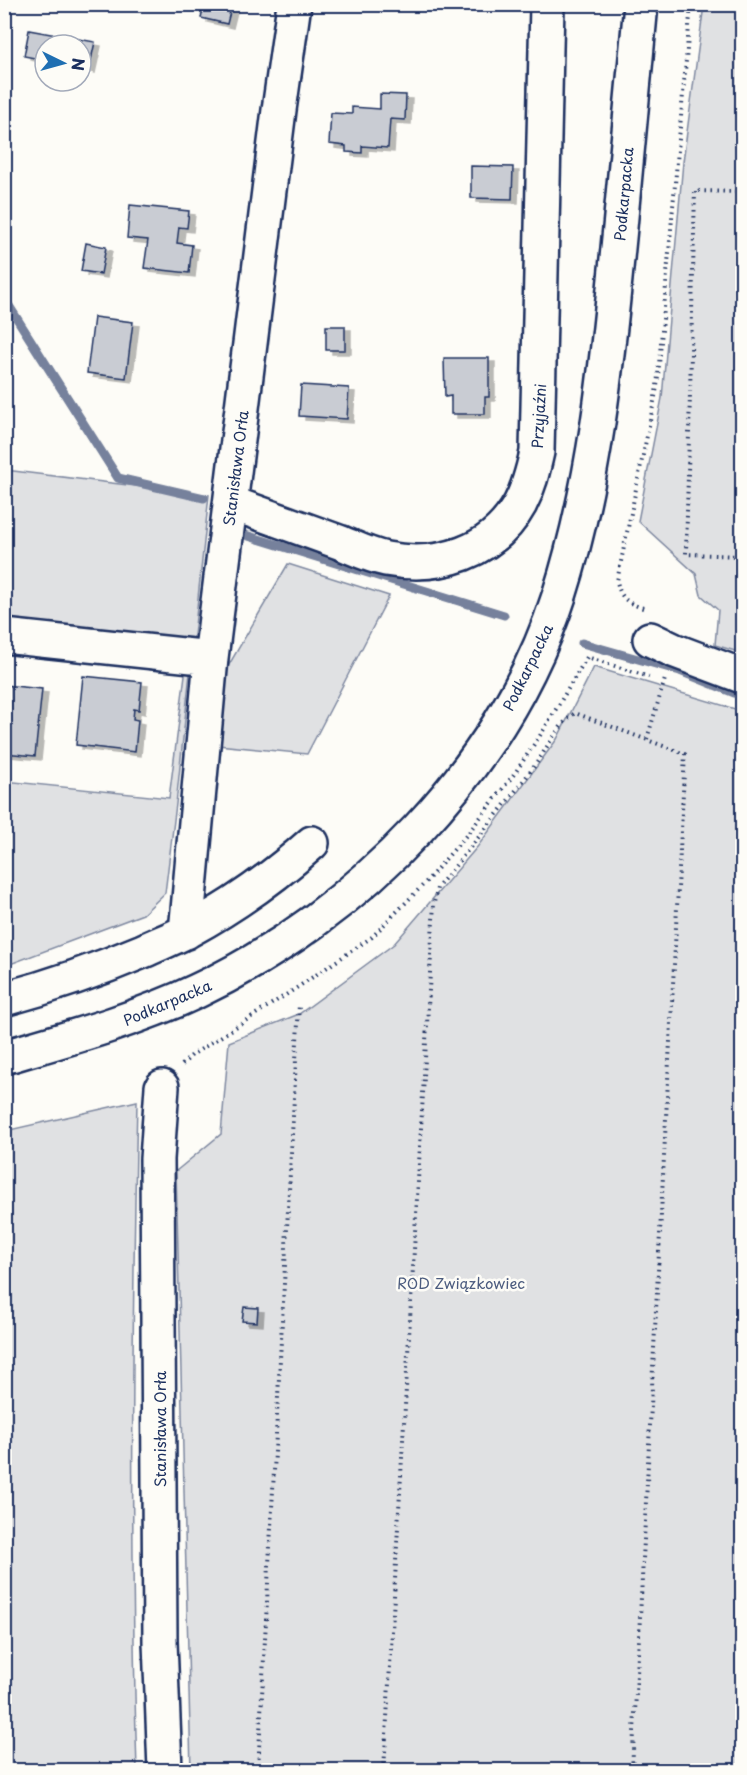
<svg xmlns="http://www.w3.org/2000/svg" width="747" height="1775" font-family="'Playpen Sans',sans-serif">
<style>
.green{fill:#e0e1e3;stroke:#7e88a0;stroke-width:1.5}
.lines{fill:none;stroke-linecap:round;stroke-linejoin:round}
.stream{stroke:#76819c;stroke-width:9}
.building{fill:#c9ccd3;stroke:#1b2f5e;stroke-width:1.5;filter:url(#shadow)}
.minor-casing{stroke:#1b2f5e;stroke-width:38}
.major-casing{stroke:#1b2f5e;stroke-width:38}
.path{stroke:#1b2f5e;stroke-width:4;stroke-dasharray:1.5 4.5;stroke-linecap:butt}
.minor{stroke:#fdfcf7;stroke-width:33}
.major{stroke:#fdfcf7;stroke-width:33}
.labels{text-anchor:middle;dominant-baseline:central;stroke-width:5;stroke-linejoin:round;paint-order:stroke}
.street-label{font-size:15px;fill:#1b2f5e;stroke:#fdfcf7}
.park-label{font-size:15px;fill:#4c5c7f;stroke:#fdfcf7}
</style>
<defs>
<filter id="shadow"><feDropShadow dx="6" dy="4" stdDeviation="0" flood-color="#0004"/></filter>
</defs>
<rect width="100%" height="100%" fill="#fdfcf7"/>
<filter id="ink" filterUnits="userSpaceOnUse"><feTurbulence type="fractalNoise" baseFrequency=".0167" numOctaves="2"/><feDisplacementMap in="SourceGraphic" scale="12" xChannelSelector="R" yChannelSelector="G"/><feConvolveMatrix kernelMatrix="1 2 1 2 8 2 1 2 1" color-interpolation-filters="sRGB"/></filter>
<g filter="url(#ink)">
<path class="green" d="M704 5H742V653L715 645 718 610 701 595 696 574 638 521 662 398 683 162Z
M5 470 209 495 176 804 165 893 143 914 5 966V781L169 798 189 644 5 625Z
M288 564 389 596 307 754 218 745 227 668Z
M594 667 742 711V1770H191L176 1171 221 1134 229 1042 299 1014 394 944 478 846 557 739Z
M137 1101C132 1324 130 1547 137 1770H5V1131Z"/>
<g class="lines">
<path class="stream" d="M4 298 118 478 204 498
M239 533 504 615
M582 643 680 671 742 696"/>
</g>
<path class="building" d="M204 4H232L227 24 201 18Z
M29 30 95 42 89 69 81 67V45H45V60L24 56Z
M380 94 406 95 405 120 390 119 388 148 362 146V153L346 152V146L329 144 331 113 352 114V107L380 109Z
M471 166 513 167 512 199 471 198Z
M130 205 189 211 187 228 179 227 177 243 192 245 189 273 144 268 148 240 127 238Z
M86 243 106 247 101 274 81 271Z
M94 317 133 322 126 378 87 373Z
M326 326H345V350H326Z
M444 358H489V397H485V414H451V396L445 397Z
M301 385 349 388 347 419 299 416Z
M83 676 142 682 139 710 134 709 133 719 138 720 135 752 76 745Z
M4 685 42 689 35 756 4 753Z
M244 1307 258 1308 257 1322 242 1321Z"/>
<g class="lines">
<defs>
<path id="minor" d="M231 503C267 516 303 529 339 542 354 548 370 556 386 559 439 569 493 553 520 504 529 487 533 470 537 452L547 4
M4 636 211 658
M650 639 673 650 742 676
M186 932 211 658 279 110 294 4
M4 999C52 986 98 970 143 951 158 944 174 938 189 930 233 906 274 877 312 843
M162 1087 157 1159 160 1642 165 1770"/>
<path id="major" d="M4 1057C69 1038 136 1020 197 991 358 915 504 767 559 596 595 483 607 365 618 248 626 167 633 86 641 4"/>
</defs>
<use href="#minor" class="minor-casing"/>
<use href="#major" class="major-casing"/>
<path class="path" d="M742 192 695 191 686 554 742 556
M643 608C627 603 620 598 617 581L657 387 691 4
M647 739 665 679
M182 1065 192 1055 295 989 372 937 425 883 469 832 515 773 543 731 587 657 649 677
M258 1770 299 1004
M384 1770 434 903 437 888C470 848 502 809 533 768 547 749 556 727 575 713L685 754 632 1770"/>
<use href="#minor" class="minor"/>
<use href="#major" class="major"/>
</g>
</g>
<g class="labels">
<g class="street-label">
<text transform="translate(623 194) rotate(-85)">Podkarpacka</text>
<text transform="translate(538 416) rotate(-87)">Przyjaźni</text>
<text transform="translate(235 468) rotate(-83)">Stanisława Orła</text>
<text transform="translate(527 667) rotate(-64)">Podkarpacka</text>
<text transform="translate(167 1002) rotate(-23)">Podkarpacka</text>
<text transform="translate(159 1429) rotate(-90)">Stanisława Orła</text>
</g>
<g class="park-label">
<text x="461" y="1282">ROD Związkowiec</text>
</g>
</g>
<rect width="747" height="1775" fill="none" stroke="#fdfcf7" stroke-width="24"/>
<rect x="12" y="12" width="723" height="1751" fill="none" stroke="#1b2f5e" stroke-width="2" filter="url(#ink)"/>
<g transform="translate(63 63) rotate(95)"><circle r="28" fill="#fdfcf7" stroke="#a3aaba" stroke-width="1.5"/>
<path d="M0-4.5L10 22L0 15L-10 22Z" fill="#1f6fb2"/>
<text y="-9" font-size="16" font-weight="bold" text-anchor="middle" fill="#1b2f5e">N</text>
</g>
</svg>
